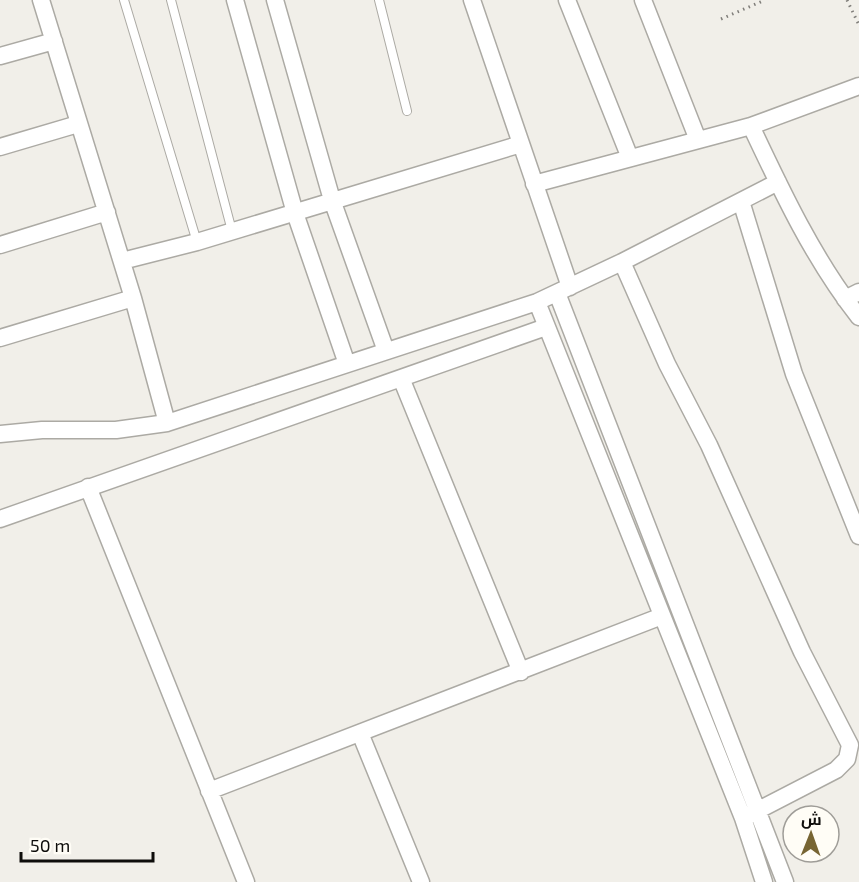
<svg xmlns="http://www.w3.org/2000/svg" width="859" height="882" font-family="'Exo 2',Cairo,sans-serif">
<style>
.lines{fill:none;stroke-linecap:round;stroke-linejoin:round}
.lane-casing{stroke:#acaaa4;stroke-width:10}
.street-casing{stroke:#acaaa4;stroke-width:19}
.path{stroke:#7f7d79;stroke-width:3;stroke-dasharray:1.5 4.5;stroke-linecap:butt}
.lane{stroke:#fff;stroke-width:8}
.street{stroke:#fff;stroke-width:16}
</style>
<rect width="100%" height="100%" fill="#f1efe9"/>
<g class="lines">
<defs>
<path id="lane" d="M124 0 197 242
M171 0 232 231
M379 0 407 111"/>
<path id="street" d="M41 0 133 298 167 423
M235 0 295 213 347 364
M275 0 332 200 386 351
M472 0 570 287
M567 0 630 158
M643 0 698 140
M0 56 54 41
M751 126C782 192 814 260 859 317
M0 147 78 124
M534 184 751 126 859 86
M741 201 794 374 859 536
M0 245 107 212
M122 261 197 242 521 144
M622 262 778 182
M557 293 785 882
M845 299 859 292
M537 302 743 818 764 882
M0 338 133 298
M401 378 521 672
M0 434 42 430H116L167 423 537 302 622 262 667 364 709 445 802 652 850 745 847 759 836 770 743 818
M88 487 246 882
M0 519 546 327
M360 733 421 882
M209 791 662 616"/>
</defs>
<use href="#lane" class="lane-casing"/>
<use href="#street" class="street-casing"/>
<path class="path" d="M847 0 859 25
M721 19 765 0"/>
<use href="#lane" class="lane"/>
<use href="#street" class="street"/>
</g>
<g transform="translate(811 834) rotate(1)"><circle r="28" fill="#fffdf6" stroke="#9f9d98" stroke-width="1.5"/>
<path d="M0-4.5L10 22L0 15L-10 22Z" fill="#776533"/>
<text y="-9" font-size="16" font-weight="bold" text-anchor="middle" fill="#0e0d0b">ش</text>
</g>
<path d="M21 852v9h132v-9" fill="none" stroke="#0e0d0b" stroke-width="3"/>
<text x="30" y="852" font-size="18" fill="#0e0d0b" stroke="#fffdf6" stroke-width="4.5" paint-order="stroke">50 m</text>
</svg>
